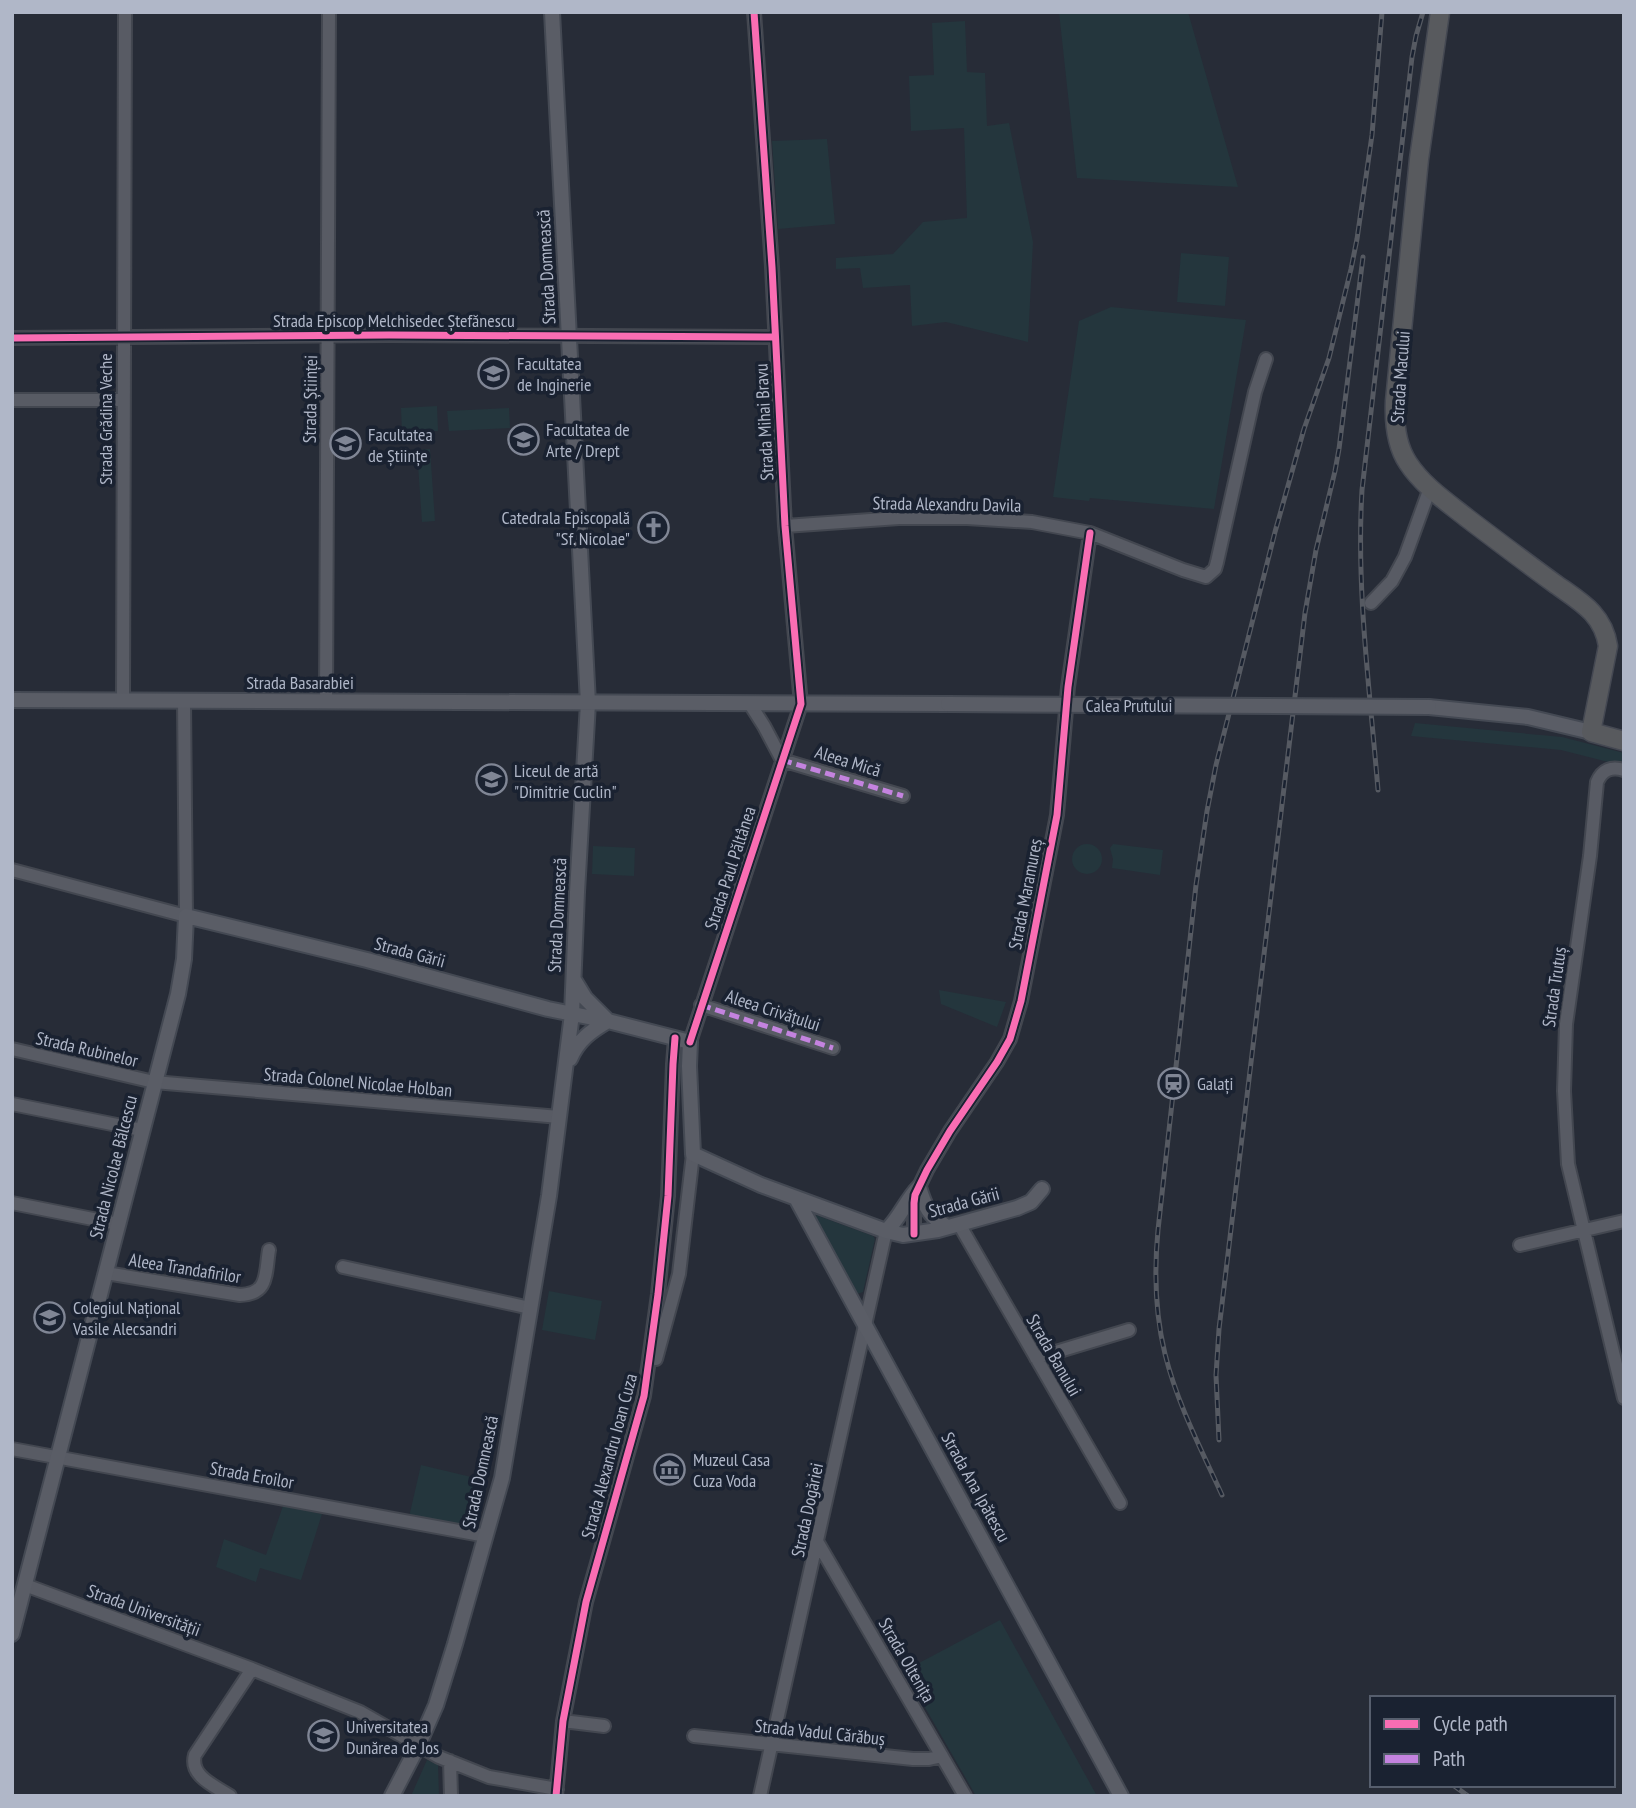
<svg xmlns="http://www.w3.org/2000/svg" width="1636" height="1808" font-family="'PT Sans Narrow',sans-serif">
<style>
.green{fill:#24363d}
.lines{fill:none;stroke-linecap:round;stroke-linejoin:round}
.minor-casing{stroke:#434750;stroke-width:16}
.major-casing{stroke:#444953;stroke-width:18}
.highway-casing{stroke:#444852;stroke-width:21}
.minor{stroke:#585b64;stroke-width:12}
.major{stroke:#5a5d66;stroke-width:14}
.highway{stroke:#585a5e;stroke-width:18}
.rail-casing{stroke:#565a62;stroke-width:5}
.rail{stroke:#1a2231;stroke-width:2.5;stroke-dasharray:8;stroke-linecap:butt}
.major-bridge-casing{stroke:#444953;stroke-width:18;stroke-linecap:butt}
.major-bridge{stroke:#5a5d66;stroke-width:14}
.quiet{stroke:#c483df;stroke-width:5;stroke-dasharray:10 5;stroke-linecap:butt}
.cycleway-casing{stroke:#1a2231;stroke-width:11}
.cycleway{stroke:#f96db3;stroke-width:7}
.labels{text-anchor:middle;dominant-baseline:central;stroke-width:7;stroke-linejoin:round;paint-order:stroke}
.street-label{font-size:18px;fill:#b0b7c8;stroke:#1a2231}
.poi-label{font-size:18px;fill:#b0b7c8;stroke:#1a2231;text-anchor:start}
</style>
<rect width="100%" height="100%" fill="#272c37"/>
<path class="green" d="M1059 12H1188L1238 187 1077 178Z
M965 21 967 72 985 73 987 126 1009 123 1033 242 1028 342 946 322 912 326 910 285 863 288 860 268 836 269V258L893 254 923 222 967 218 964 128 911 131 909 76 934 75 932 23Z
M827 139 835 224 778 229 772 141Z
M1181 253 1229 257 1225 306 1177 302Z
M1111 307 1246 320 1214 509 1090 498 1089 501 1053 497 1079 321Z
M437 406 438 431 402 433 401 408Z
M509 408 510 428 449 431 447 411Z
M430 449 435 521 422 522 417 450Z
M1415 723 1562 737 1624 753V766L1561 750 1411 736Z
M1113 844 1163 850 1160 875 1112 868 1113 859 1110 848Z
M1072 859a15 15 0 1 1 30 0a15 15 0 1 1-30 0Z
M593 846 635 848 634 876 592 874Z
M939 990 1006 1002 997 1027 941 1004Z
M816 1215 873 1236 875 1239 863 1292 857 1294 854 1291 815 1218Z
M549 1291 602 1301 595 1340 542 1330Z
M421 1465 488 1481 476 1528 409 1517Z
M283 1506 322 1514 301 1580 260 1568 256 1582 216 1567 224 1539 266 1555Z
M1000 1620 1097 1796H976L904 1671Z
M427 1760 438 1765 439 1796H411Z"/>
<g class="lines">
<defs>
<path id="minor" d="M12 338 389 335 775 337
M12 400H122
M785 526 899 518H967L1032 522 1090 533 1183 570 1206 577 1215 569 1217 562 1255 392 1266 359
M1371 603 1392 581 1405 557 1430 488
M123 700 125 12
M326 702 329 12
M750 704 764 726 782 760 903 796
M1624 770C1611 766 1602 770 1597 782L1590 856 1566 1024 1564 1091 1568 1164 1624 1398
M12 870 186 916 184 701
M701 1005 833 1048
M690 1042 801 704 785 526 772 267 754 12
M12 1049 154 1082 559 1117
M12 1104 142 1130
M12 1203 118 1224
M959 1224 1120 1503
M914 1234V1203L915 1195 927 1170 950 1131 997 1062 1010 1039 1021 1001 1057 815 1068 687 1090 533
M1520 1245 1624 1221
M343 1267 530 1308
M106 1273 240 1295C269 1294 265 1274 269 1250
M1036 1358 1129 1330
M656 1359 679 1274 693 1154
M12 1449 486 1536
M818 1543 965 1796
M25 1585 252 1669 360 1712 439 1757 489 1777 557 1789
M563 1721 604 1726
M694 1736 913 1759H929L942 1756
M450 1761 451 1796
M230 1796C215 1786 189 1776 195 1755L252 1669
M556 1796 563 1721 586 1602 644 1396 658 1294 668 1196 673 1064 675 1038
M760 1796 886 1231"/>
<path id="major" d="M12 700 948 704
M1429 707 1528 717 1591 732
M574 980 585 998 608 1021
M570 1059C578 1040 591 1031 608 1021
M796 1198C903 1398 1014 1596 1121 1796
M886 1231C900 1218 906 1200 919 1187 925 1207 929 1216 947 1227
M12 1634 178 994 184 959 186 916 367 960 548 1009 608 1021 690 1042 689 1066 693 1154 761 1185 886 1231 903 1235 938 1230 1017 1208 1031 1202 1042 1189
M392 1796 419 1744 436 1705 455 1644 502 1478 549 1196 572 1014 577 892 588 703 552 12"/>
<path id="highway" d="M1440 12 1419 159 1395 401C1394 423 1396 445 1408 463 1423 486 1447 502 1467 518 1496 540 1525 562 1554 583 1579 601 1603 613 1608 646L1591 732 1624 741"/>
</defs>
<use href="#minor" class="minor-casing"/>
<use href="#major" class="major-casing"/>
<use href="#highway" class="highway-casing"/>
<use href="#minor" class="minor"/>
<use href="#major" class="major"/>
<use href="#highway" class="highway"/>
<defs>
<path id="rail" d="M1378 790C1370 691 1356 590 1362 490L1412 57 1416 36 1423 12
M1219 1440 1216 1375 1219 1329 1305 613 1316 550 1335 471 1339 449 1363 257
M1222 1495C1201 1449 1177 1403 1165 1354 1155 1313 1154 1272 1158 1230L1196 885 1207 811 1216 765 1275 532 1304 429 1329 358 1351 269 1357 239 1372 135 1382 12
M1453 1785 1468 1796"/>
</defs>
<use href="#rail" class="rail-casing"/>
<use href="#rail" class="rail"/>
<defs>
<path id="major-bridge" d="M948 704 1429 707"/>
</defs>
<use href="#major-bridge" class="major-bridge-casing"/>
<use href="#major-bridge" class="major-bridge"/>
<path class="quiet" d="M782 760 903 796
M701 1005 833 1048"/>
<defs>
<path id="cycleway" d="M12 338 389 335 775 337
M690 1042 801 704 785 526 772 267 754 12
M914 1234V1203L915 1195 927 1170 950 1131 997 1062 1010 1039 1021 1001 1057 815 1068 687 1090 533
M556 1796 563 1721 586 1602 644 1396 658 1294 668 1196 673 1064 675 1038"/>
</defs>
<use href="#cycleway" class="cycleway-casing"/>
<use href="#cycleway" class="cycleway"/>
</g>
<defs>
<symbol id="university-ring" viewBox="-11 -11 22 22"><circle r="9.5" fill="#1a2231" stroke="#808695" stroke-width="1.5"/><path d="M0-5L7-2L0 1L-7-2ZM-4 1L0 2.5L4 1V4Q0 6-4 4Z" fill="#808695"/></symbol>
<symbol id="church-ring" viewBox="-11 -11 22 22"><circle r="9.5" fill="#1a2231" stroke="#808695" stroke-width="1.5"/><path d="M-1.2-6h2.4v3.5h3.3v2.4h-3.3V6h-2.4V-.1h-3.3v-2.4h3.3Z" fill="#808695"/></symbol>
<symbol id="station-ring" viewBox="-11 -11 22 22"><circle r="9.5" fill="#1a2231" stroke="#808695" stroke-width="1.5"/><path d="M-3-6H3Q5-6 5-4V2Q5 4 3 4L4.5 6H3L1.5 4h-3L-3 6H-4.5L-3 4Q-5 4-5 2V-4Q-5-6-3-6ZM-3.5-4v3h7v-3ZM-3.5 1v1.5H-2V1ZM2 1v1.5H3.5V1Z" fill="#808695"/></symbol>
<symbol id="museum-ring" viewBox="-11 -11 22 22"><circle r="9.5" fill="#1a2231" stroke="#808695" stroke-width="1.5"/><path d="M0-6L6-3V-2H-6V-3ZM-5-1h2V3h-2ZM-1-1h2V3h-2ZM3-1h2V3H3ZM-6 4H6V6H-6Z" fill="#808695"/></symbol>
</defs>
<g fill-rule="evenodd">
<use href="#university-ring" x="476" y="356" width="35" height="35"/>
<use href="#university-ring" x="506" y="422" width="35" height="35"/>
<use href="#university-ring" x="328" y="426" width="35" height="35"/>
<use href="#church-ring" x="636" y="510" width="35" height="35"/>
<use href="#university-ring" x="474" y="762" width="35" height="35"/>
<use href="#station-ring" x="1156" y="1066" width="35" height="35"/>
<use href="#university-ring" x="32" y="1300" width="35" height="35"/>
<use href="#museum-ring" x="652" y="1452" width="35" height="35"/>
<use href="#university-ring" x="306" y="1718" width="35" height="35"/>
</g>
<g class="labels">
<g class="street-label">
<text transform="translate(546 267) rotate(-93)">Strada Domnească</text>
<text x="394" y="320">Strada Episcop Melchisedec Ștefănescu</text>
<text transform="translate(1400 377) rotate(-86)">Strada Macului</text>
<text transform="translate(310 399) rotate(-89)">Strada Științei</text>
<text transform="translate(105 419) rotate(-90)">Strada Grădina Veche</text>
<text transform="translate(764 422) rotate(-93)">Strada Mihai Bravu</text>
<text transform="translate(947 504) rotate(1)">Strada Alexandru Davila</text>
<text x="300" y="682">Strada Basarabiei</text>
<text x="1129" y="705">Calea Prutului</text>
<text transform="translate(848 761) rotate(17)">Aleea Mică</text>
<text transform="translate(730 868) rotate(-72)">Strada Paul Păltânea</text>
<text transform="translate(1025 894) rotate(-79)">Strada Maramureș</text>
<text transform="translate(557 915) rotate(-87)">Strada Domnească</text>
<text transform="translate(410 952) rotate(15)">Strada Gării</text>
<text transform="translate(1554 987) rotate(-82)">Strada Trutuș</text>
<text transform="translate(773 1010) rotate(18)">Aleea Crivățului</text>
<text transform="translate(87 1049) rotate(13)">Strada Rubinelor</text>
<text transform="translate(358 1082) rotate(5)">Strada Colonel Nicolae Holban</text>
<text transform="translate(113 1167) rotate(-76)">Strada Nicolae Bălcescu</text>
<text transform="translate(964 1202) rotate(-15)">Strada Gării</text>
<text transform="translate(185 1268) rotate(9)">Aleea Trandafirilor</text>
<text transform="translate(1054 1355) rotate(60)">Strada Banului</text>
<text transform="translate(609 1456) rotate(-75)">Strada Alexandru Ioan Cuza</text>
<text transform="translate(480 1472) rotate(-78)">Strada Domnească</text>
<text transform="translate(252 1475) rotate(10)">Strada Eroilor</text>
<text transform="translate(976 1487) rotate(61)">Strada Ana Ipătescu</text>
<text transform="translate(807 1510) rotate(-78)">Strada Dogăriei</text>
<text transform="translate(144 1610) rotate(20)">Strada Universității</text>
<text transform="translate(907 1660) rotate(60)">Strada Oltenița</text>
<text transform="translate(820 1732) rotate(6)">Strada Vadul Cărăbuș</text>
</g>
<g class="poi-label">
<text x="517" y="363">Facultatea<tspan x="517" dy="21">de Inginerie</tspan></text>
<text x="546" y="429">Facultatea de<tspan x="546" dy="21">Arte / Drept</tspan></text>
<text x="368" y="434">Facultatea<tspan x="368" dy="21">de Științe</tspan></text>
<text x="630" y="517" text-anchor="end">Catedrala Episcopală<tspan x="630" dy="21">"Sf. Nicolae"</tspan></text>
<text x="514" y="770">Liceul de artă<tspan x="514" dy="21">"Dimitrie Cuclin"</tspan></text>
<text x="1197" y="1083">Galați</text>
<text x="73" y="1307">Colegiul Național<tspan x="73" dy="21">Vasile Alecsandri</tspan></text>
<text x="693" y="1459">Muzeul Casa<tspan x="693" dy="21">Cuza Voda</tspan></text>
<text x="346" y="1726">Universitatea<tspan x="346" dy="21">Dunărea de Jos</tspan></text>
</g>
</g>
<rect width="1636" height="1808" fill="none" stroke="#b0b7c8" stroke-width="28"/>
<rect x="1370" y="1696" width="245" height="91" fill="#1a2231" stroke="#565e6d" stroke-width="2"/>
<rect x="1384" y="1719" width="35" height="10" fill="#f96db3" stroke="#565e6d" stroke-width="2"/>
<text x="1433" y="1731" font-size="21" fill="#b0b7c8">Cycle path</text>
<rect x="1384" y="1754" width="35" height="10" fill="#c483df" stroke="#565e6d" stroke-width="2"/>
<text x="1433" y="1766" font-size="21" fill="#b0b7c8">Path</text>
</svg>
